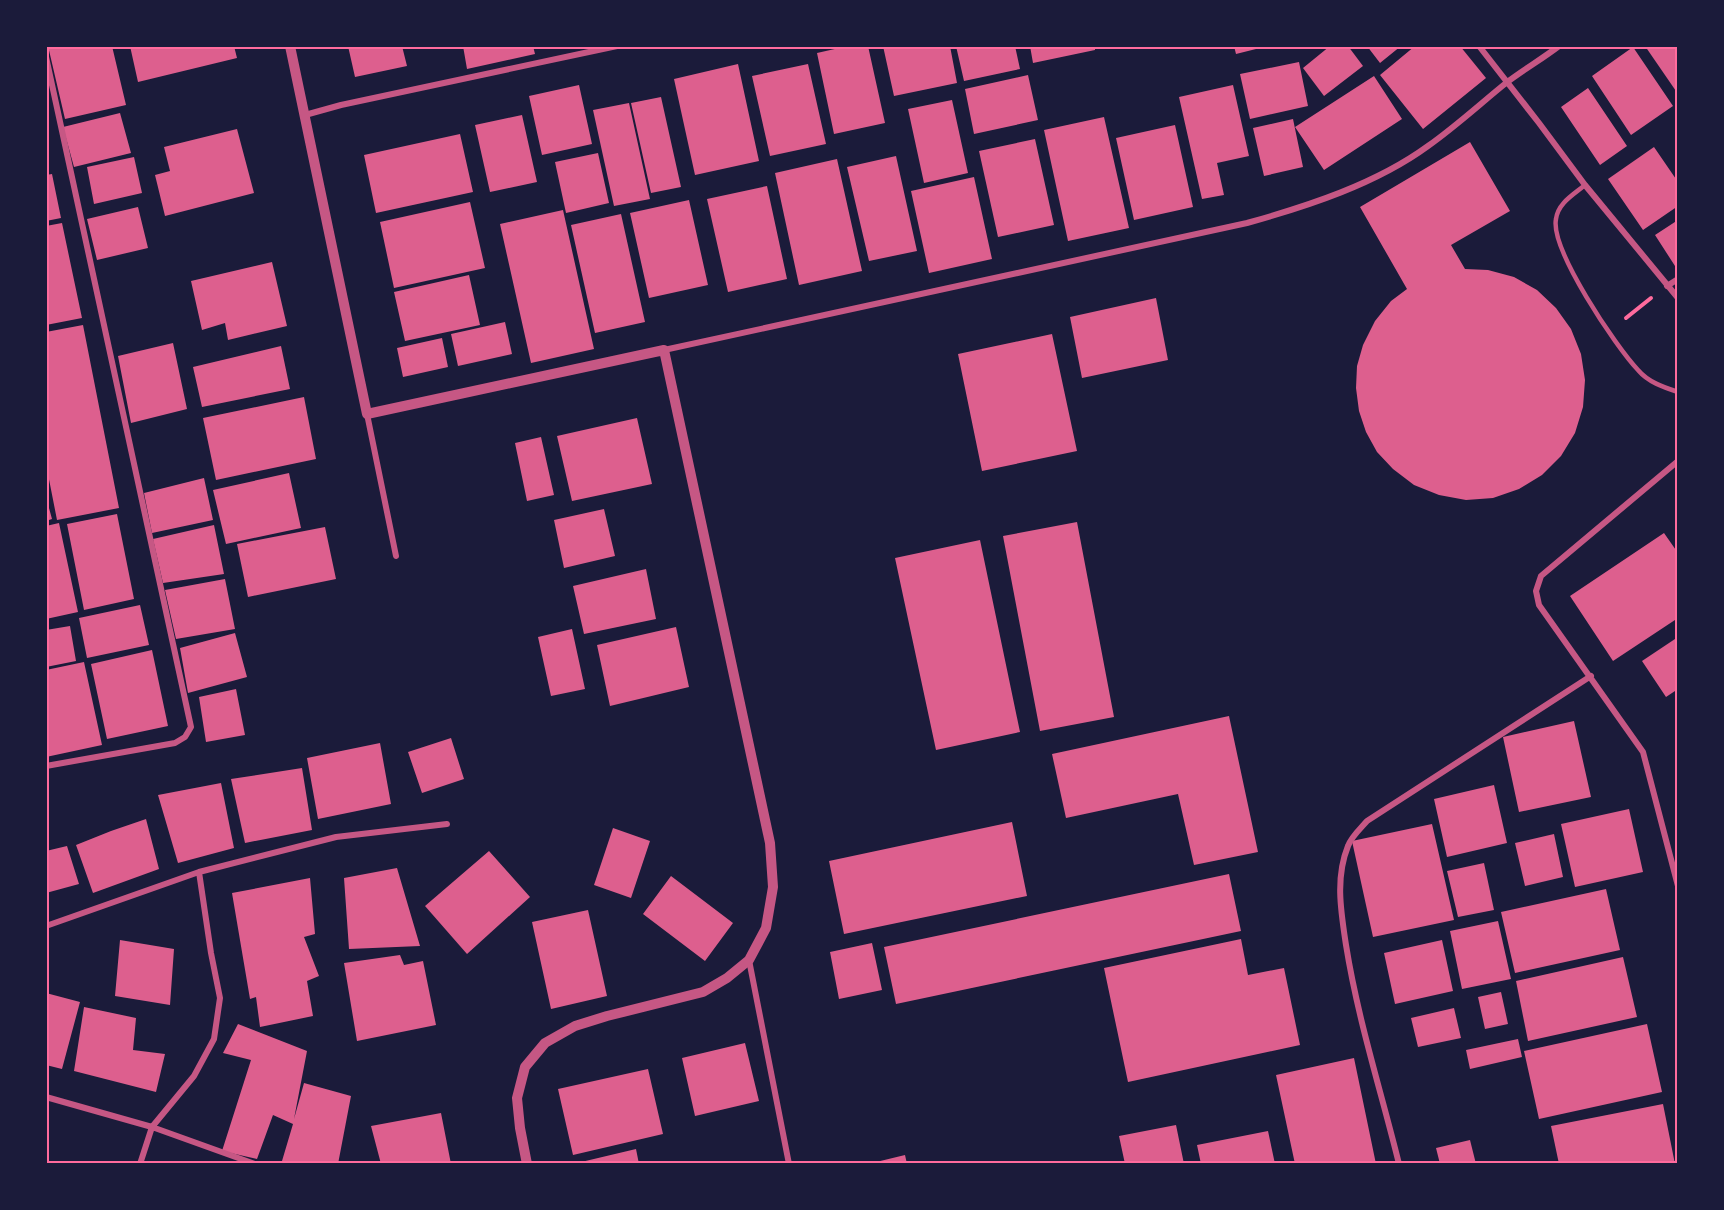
<svg xmlns="http://www.w3.org/2000/svg" width="1724" height="1210" font-family="Mulish,sans-serif">
<style>
.building{fill:#dd5f8e}
.lines{fill:none;stroke-linecap:round;stroke-linejoin:round}
.path{stroke:#ff6b9d;stroke-width:4}
.service{stroke:#c65784;stroke-width:4.5}
.minor{stroke:#c65784;stroke-width:6}
.tertiary{stroke:#c65784;stroke-width:10}
.neatline{fill:none;stroke:#ff6b9d;stroke-width:2}
</style>
<rect width="100%" height="100%" fill="#1b1b3a"/>
<path class="building" d="M48 46H112L126 105 65 119Z
M130 46H234L237 58 138 82Z
M348 46H402L407 66 355 77Z
M463 46H533L535 54 467 69Z
M848 46H868L885 123 834 134 817 53Z
M883 46H950L957 83 894 96Z
M956 46H1015L1020 69 964 81Z
M1030 46H1095V50L1033 63Z
M1234 46H1264V47L1236 54Z
M1330 46H1348L1363 66 1324 96 1303 68Z
M1367 46H1401L1380 63Z
M1415 46H1460L1486 78 1423 129 1380 75Z
M1645 46H1678V94Z
M1633 47 1673 106 1631 135 1592 76Z
M1299 62 1308 106 1250 119 1240 74Z
M738 64 759 161 695 175 674 79Z
M808 64 826 144 770 156 752 76Z
M1028 75 1038 120 974 134 965 89Z
M1374 76 1402 119 1324 170 1295 127Z
M579 85 592 144 542 155 529 96Z
M1233 85 1249 156 1217 163 1224 195 1202 199 1179 97Z
M1588 88 1627 146 1600 165 1561 107Z
M661 97 681 187 651 193 631 103Z
M952 100 968 173 924 183 908 109Z
M629 103 650 199 614 206 593 110Z
M120 113 131 153 74 167 63 127Z
M522 115 537 182 490 192 475 125Z
M1104 117 1129 228 1068 241 1044 130Z
M1293 119 1303 167 1264 176 1253 128Z
M1175 125 1193 207 1134 220 1116 138Z
M237 129 254 193 165 216 155 175 170 171 164 147Z
M460 134 473 192 376 213 364 155Z
M1035 139 1054 225 998 237 979 151Z
M1470 142 1510 211 1451 245 1465 269 1488 270 1514 277 1537 290 1556 308 1571 329 1581 354 1585 380 1583 407 1575 433 1561 456 1542 475 1519 489 1493 498 1466 500 1439 495 1414 485 1393 469 1377 452 1366 432 1359 411 1356 388 1357 366 1363 345 1375 321 1391 301 1407 289 1360 207Z
M1654 147 1678 182V206L1643 230 1608 179Z
M598 153 609 203 566 213 555 162Z
M896 156 917 251 869 261 847 167Z
M134 157 142 193 94 204 87 167Z
M837 159 862 271 799 285 775 173Z
M52 174 61 218 46 221V175Z
M974 177 992 259 929 273 911 191Z
M767 186 787 279 728 292 707 199Z
M689 200 708 285 649 298 630 213Z
M470 202 485 268 394 288 380 222Z
M138 207 148 248 97 260 87 219Z
M563 210 594 349 531 363 500 224Z
M621 214 645 322 595 333 571 225Z
M1678 220V264L1675 266 1655 235Z
M62 223 82 318 46 325V226Z
M272 262 287 326 228 340 225 323 202 330 191 281Z
M469 275 480 325 405 341 394 292Z
M1156 298 1168 360 1082 378 1070 317Z
M505 322 512 354 458 366 451 334Z
M83 325 119 508 57 520 46 464V332Z
M1052 334 1077 451 982 471 958 354Z
M442 338 448 367 403 377 397 348Z
M173 343 187 409 131 423 118 356Z
M281 346 290 389 202 407 193 367Z
M304 397 316 459 216 480 203 418Z
M637 418 652 484 572 501 557 436Z
M541 437 554 495 527 501 515 443Z
M289 473 301 528 226 544 213 490Z
M204 478 213 520 152 533 144 493Z
M46 497 52 519 46 521Z
M604 509 615 556 564 568 554 520Z
M117 514 134 599 84 610 67 524Z
M1077 522 1114 717 1040 731 1003 536Z
M59 523 78 612 46 619V526Z
M214 525 224 574 163 583 153 539Z
M325 527 336 579 248 597 237 544Z
M1664 533 1678 553V618L1613 661 1570 596Z
M980 540 1020 732 936 750 895 558Z
M646 569 656 619 584 634 573 586Z
M225 579 235 629 176 639 165 590Z
M140 605 149 645 87 658 79 618Z
M70 626 76 661 46 667V630Z
M676 627 689 687 610 706 597 645Z
M572 629 585 689 551 696 538 637Z
M235 633 247 677 188 693 180 648Z
M1678 637V689L1666 697 1642 661Z
M152 650 168 726 107 739 91 664Z
M84 662 102 745 46 757V670Z
M236 689 245 735 206 742 199 697Z
M1229 716 1258 852 1194 865 1178 794 1066 818 1052 754Z
M1574 721 1591 797 1519 812 1503 737Z
M451 738 464 779 422 793 408 752Z
M380 743 391 804 318 819 307 758Z
M302 768 312 830 245 843 231 779Z
M221 783 234 848 178 863 158 795Z
M1494 785 1507 843 1447 857 1434 799Z
M1629 809 1643 872 1575 887 1561 824Z
M146 819 159 869 93 893 76 845 111 831Z
M1012 822 1027 896 844 934 829 861Z
M1432 824 1454 920 1373 937 1352 841Z
M613 828 650 841 631 898 594 885Z
M1554 834 1563 877 1525 886 1515 843Z
M67 846 79 884 46 893V851Z
M489 851 530 897 467 954 425 906Z
M1484 863 1494 910 1458 917 1447 871Z
M397 868 420 946 349 949 344 878Z
M1229 874 1241 931 896 1004 884 947Z
M671 876 733 923 705 961 643 914Z
M310 878 315 934 304 937 319 976 307 981 313 1016 260 1027 256 997 250 999 232 893Z
M1606 889 1620 950 1515 973 1501 912Z
M588 910 607 996 551 1009 532 922Z
M1498 921 1511 979 1462 989 1450 931Z
M1241 939 1248 975 1284 968 1300 1045 1128 1082 1104 968Z
M120 940 174 949 170 1005 115 996Z
M1442 940 1453 991 1395 1004 1384 953Z
M872 943 882 990 839 999 830 952Z
M400 955 404 965 423 961 436 1025 357 1041 344 963Z
M1623 957 1637 1017 1528 1041 1516 981Z
M1501 992 1508 1024 1485 1029 1478 997Z
M46 993 80 1002 62 1069 46 1065Z
M84 1007 136 1018 133 1050 165 1054 156 1092 74 1071Z
M1454 1008 1461 1038 1418 1047 1411 1018Z
M238 1024 307 1051 294 1119 304 1083 351 1096 338 1164H291L282 1161 293 1124 273 1115 257 1159 222 1151 251 1060 223 1053Z
M1647 1024 1662 1092 1539 1119 1524 1051Z
M1518 1039 1522 1057 1470 1069 1466 1050Z
M745 1043 759 1101 695 1116 682 1058Z
M1354 1058 1376 1164H1295L1276 1075Z
M648 1069 663 1134 573 1155 558 1089Z
M1663 1104 1675 1164H1559L1551 1126Z
M441 1113 451 1164H381L371 1126Z
M1176 1125 1184 1164H1125L1119 1136Z
M1268 1131 1275 1164H1201L1197 1145Z
M1470 1140 1476 1164H1440L1436 1148Z
M636 1149 639 1164H577V1163Z
M905 1155 907 1164H872V1163Z"/>
<g class="lines">
<path class="path" d="M1626 318 1651 298"/>
<path class="service" d="M1585 185C1573 195 1558 203 1556 219 1550 249 1616 347 1638 370 1648 382 1663 387 1678 392"/>
<path class="minor" d="M1479 46 1539 123 1585 185 1678 298
M46 57 191 727 185 737 175 743 46 766
M305 115 341 105 617 46
M1667 286 1678 279
M664 350 1247 223C1308 206 1376 184 1428 146 1455 127 1480 104 1506 83 1523 70 1542 59 1559 46
M367 414 396 556
M1678 461 1541 576 1536 591 1539 605 1643 752 1678 886
M46 926 199 872 336 837 447 824
M749 960 789 1164
M46 1097 152 1127 255 1164
M140 1164 152 1127 194 1076 214 1039 220 998 211 953 199 872
M1399 1164C1381 1091 1358 1020 1346 945 1341 912 1335 878 1348 846 1351 837 1361 828 1367 821L1591 676"/>
<path class="tertiary" d="M290 46 367 414 664 350 770 843 773 887 766 928 749 960 727 978 703 992 607 1016 575 1026 545 1043 525 1067 517 1098 520 1128 527 1164"/>
</g>
<rect width="1724" height="1210" fill="none" stroke="#1b1b3a" stroke-width="96"/>
<rect x="48" y="48" width="1628" height="1114" class="neatline"/>
</svg>
